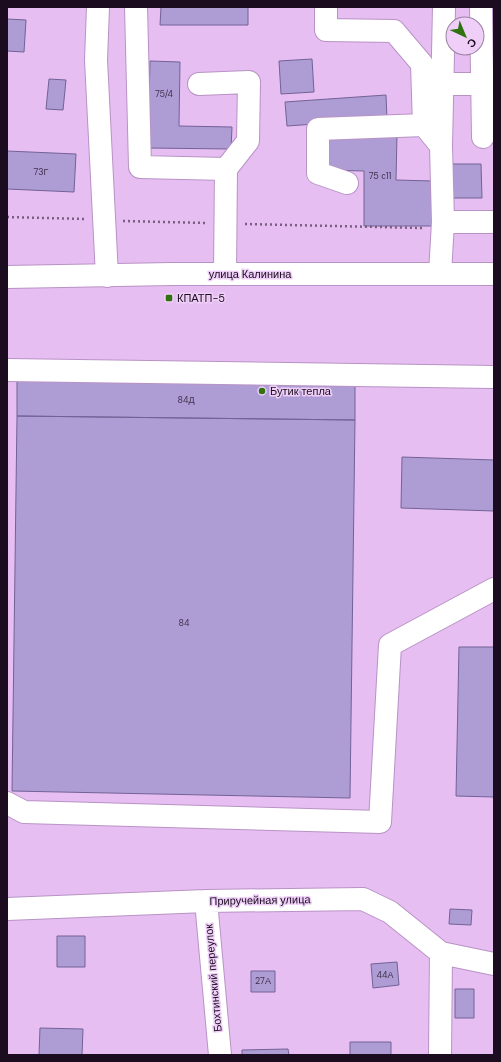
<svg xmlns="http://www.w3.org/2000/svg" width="501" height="1062" font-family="'DM Sans',sans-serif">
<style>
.building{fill:#ae9dd5;stroke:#736296}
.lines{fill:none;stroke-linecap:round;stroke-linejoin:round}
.minor-casing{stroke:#b993c5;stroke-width:24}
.major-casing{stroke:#b993c5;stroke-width:24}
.path{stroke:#785e80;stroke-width:2.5;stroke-dasharray:2 3;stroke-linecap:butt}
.minor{stroke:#fff;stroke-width:22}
.major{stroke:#fff;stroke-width:22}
.poi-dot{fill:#30720f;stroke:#efcff8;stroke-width:1.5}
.labels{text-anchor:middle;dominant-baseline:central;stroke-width:3;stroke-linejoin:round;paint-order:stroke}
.number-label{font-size:9px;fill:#40314c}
.street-label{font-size:11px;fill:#1b0d1f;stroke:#efcff8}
.poi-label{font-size:11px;fill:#1b0d1f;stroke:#efcff8;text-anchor:start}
</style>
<rect width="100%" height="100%" fill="#e6bef2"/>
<path class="building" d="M161 7H248V25H160Z
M7 19 26 20 24 52 7 51Z
M312 59 314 92 281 94 279 61Z
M150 61 180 62 179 126 232 127 231 149 148 148Z
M49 79 66 80 63 110 46 109Z
M386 95 387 119 287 126 285 102Z
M325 133 397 134 396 180 432 181V226H364V171L325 170Z
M7 151 76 154 74 192 7 189Z
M450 164H481L482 198H450Z
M17 381 355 384V420L17 416Z
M17 416 355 420 350 798 12 791Z
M402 457 494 460V511L401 508Z
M459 647H494V797L456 796Z
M450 909 472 910 471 925 449 924Z
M57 936H85V967H57Z
M397 962 399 985 373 988 371 964Z
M251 971H275V992H251Z
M455 989H474V1018H455Z
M40 1028 83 1029 82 1055H39Z
M350 1042H391V1055H350Z
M288 1049 289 1055H242V1050Z"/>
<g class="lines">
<defs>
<path id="minor" d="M98 7 96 60 107 276
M136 7 140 167 226 169 225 274
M326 7V30L394 31 422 64 424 125
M481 7 483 137
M199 84 249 82 248 141 226 169
M442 84H482
M347 183 318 173V129L424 125 441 146
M443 222H494
M440 274 443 222 441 146 444 7
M7 370 494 377
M7 803 24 812 380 822 390 645 494 589
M206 901 220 1055
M7 909 206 901 363 899 390 912 441 953 494 964
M440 1055 441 953"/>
<path id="major" d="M7 277 172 274H494"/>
</defs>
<use href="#minor" class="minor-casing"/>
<use href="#major" class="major-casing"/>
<path class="path" d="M7 217 84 219
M123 221 206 223
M245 224 422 228"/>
<use href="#minor" class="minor"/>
<use href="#major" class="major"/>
</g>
<g class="poi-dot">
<rect x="165" y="294" width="8" height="8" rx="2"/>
<circle cx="262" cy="391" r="4"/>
</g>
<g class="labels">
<g class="number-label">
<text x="164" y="94">75/4</text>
<text x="41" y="172">73Г</text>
<text x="380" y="176">75 с11</text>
<text x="186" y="400">84Д</text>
<text x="184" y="623">84</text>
<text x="385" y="975">44А</text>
<text x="263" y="981">27А</text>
</g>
<g class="street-label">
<text x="250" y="274">улица Калинина</text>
<text transform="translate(260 900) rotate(-1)">Приручейная улица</text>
<text transform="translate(213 978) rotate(-95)">Бохтинский переулок</text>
</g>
<g class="poi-label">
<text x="177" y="298">КПАТП-5</text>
<text x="270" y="391">Бутик тепла</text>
</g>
</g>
<rect width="501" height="1062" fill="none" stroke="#1b0d1f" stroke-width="16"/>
<g transform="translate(465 36) rotate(136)"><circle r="19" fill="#efcff8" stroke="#9a81a1"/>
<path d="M0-3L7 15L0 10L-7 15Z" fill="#30720f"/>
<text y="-6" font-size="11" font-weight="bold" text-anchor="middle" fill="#1b0d1f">С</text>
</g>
</svg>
